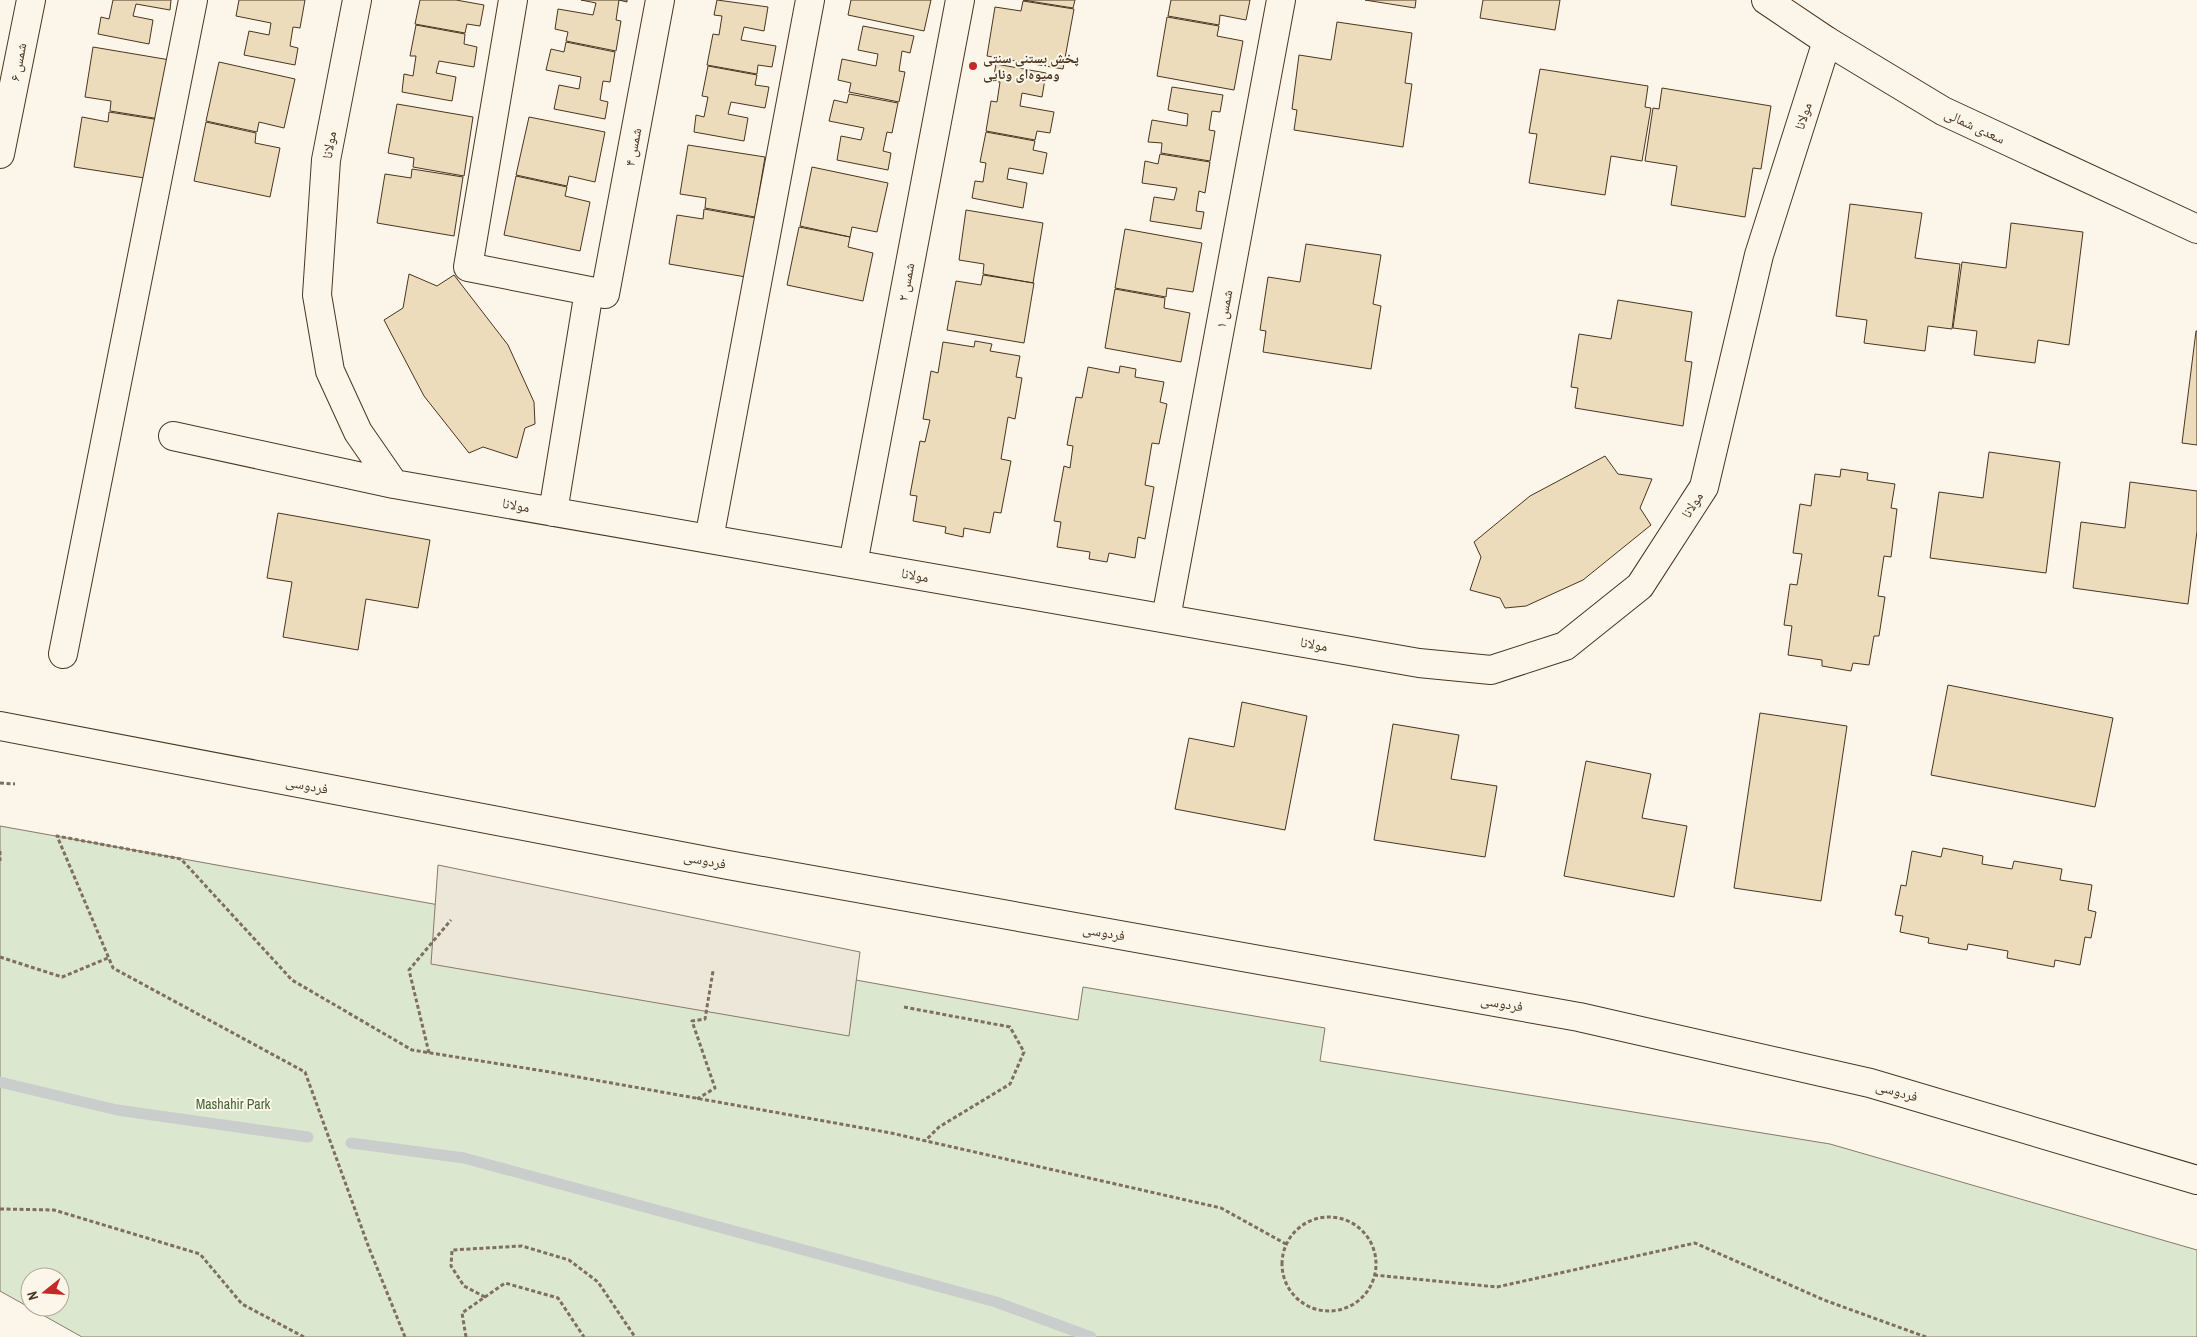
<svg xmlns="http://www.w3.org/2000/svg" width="2197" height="1337" font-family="'Archivo Narrow','Noto Naskh Arabic',sans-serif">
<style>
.green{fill:#dce7d0;stroke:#887966;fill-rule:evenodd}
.parking{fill:#ede7d9;stroke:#887966}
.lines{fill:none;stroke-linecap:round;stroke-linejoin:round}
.stream{stroke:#c9cecd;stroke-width:11}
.building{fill:#ecdcbc;stroke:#4a3520}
.street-casing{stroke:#4a3520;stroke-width:30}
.secondary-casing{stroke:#4a3520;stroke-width:30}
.path{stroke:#7f6f5c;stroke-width:3;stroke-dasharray:4 2.5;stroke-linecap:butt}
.street{stroke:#fbf6e9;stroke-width:28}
.secondary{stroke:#fbf6e9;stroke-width:28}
.poi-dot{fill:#c62828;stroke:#fbf6e9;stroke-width:2}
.labels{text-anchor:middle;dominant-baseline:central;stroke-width:4;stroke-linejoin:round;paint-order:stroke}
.poi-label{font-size:14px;font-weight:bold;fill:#4a3520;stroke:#fbf6e9;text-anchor:start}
.street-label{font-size:14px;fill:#4a3520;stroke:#fbf6e9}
.park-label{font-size:14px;fill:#436837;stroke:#fbf6e9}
</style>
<rect width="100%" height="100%" fill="#fbf6e9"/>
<path class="green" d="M0 826 1078 1020 1083 987 1325 1028 1320 1061 1830 1144 2197 1250V1337H82L0 1291ZM30 1277H60V1307H30Z"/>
<path class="parking" d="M438 865 860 952 849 1036 431 964Z"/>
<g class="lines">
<path class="stream" d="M0 1082 117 1110 308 1137
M351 1143 464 1158 996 1302 1091 1337"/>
</g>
<path class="building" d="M113 0H171L170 10 136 4 133 16 153 20 149 44 98 34 101 17 109 19Z
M239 0H305L300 28 293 27 290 46 298 48 295 65 244 55 249 31 269 35 271 23 236 16Z
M420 0H456L484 5 480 26 467 24 465 33 415 24Z
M581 0H627V2L619 0 616 20 621 21 616 51 566 41 568 32 555 29 558 9 593 15 596 3Z
M717 0 768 7 764 31 744 27 741 40 776 46 772 67 758 65 757 74 707 65 713 34 719 35 722 16 714 15Z
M851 0H931L924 31 848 15Z
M1023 0H1075L1073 8Z
M1171 0H1250L1246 20 1220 15 1219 25 1168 16Z
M1365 0H1416L1415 8Z
M1483 0H1560L1555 30 1480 18Z
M1023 1 1074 9 1063 69 987 56 995 7 1021 11Z
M1167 17 1219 26 1217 36 1243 41 1234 90 1157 76Z
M1337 22 1412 33 1405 83 1412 84 1403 147 1294 130 1297 110 1292 109 1299 55 1331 60Z
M416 25 465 34 464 44 477 47 474 67 439 61 436 73 456 77 452 101 402 92 404 74 413 76 416 56H410Z
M863 26 914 36 910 53 902 51 899 71 905 72 899 102 849 92 851 83 838 80 842 59 876 66 878 54 858 50Z
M566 42 615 52 610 82 603 81 600 100 608 102 605 119 554 109 559 85 579 89 581 77 546 70 551 49 564 52Z
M93 47 170 60 160 119 110 111 111 101 85 97Z
M219 62 295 79 284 128 259 122 257 132 206 121Z
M996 64 1046 73 1042 97 1022 93 1020 106 1054 112 1050 133 1037 131 1035 140 986 131 991 101 997 102 1000 82 993 81Z
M708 66 757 75 755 85 769 87 765 108 731 102 728 114 748 118 744 141 694 132 696 115 704 117 708 97 702 96Z
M1540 69 1648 86 1645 107 1651 108 1642 161 1611 156 1605 195 1529 183 1537 134 1529 133Z
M1172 87 1223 95 1220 112 1212 111 1209 130 1215 131 1210 161 1161 153 1162 143 1148 142 1152 120 1187 126 1188 114 1168 110Z
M1662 88 1771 106 1761 169 1753 168 1745 217 1671 205 1677 166 1645 161 1653 108 1659 109Z
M849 94 898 103 892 133 887 132 883 151 891 153 888 170 837 160 841 136 861 140 864 128 829 121 834 100 847 103Z
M397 104 473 117 464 176 413 167 414 158 388 153Z
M109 112 160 120 151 179 74 167 82 117 108 122Z
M529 117 605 132 595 182 569 176 567 186 516 175Z
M206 122 256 133 255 143 280 148 270 197 194 181Z
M986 132 1035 141 1033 150 1047 153 1043 174 1009 168 1007 179 1027 183 1023 208 972 198 975 181 983 182 986 163 980 162Z
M688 145 765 157 755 217 705 208 706 198 680 194Z
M1160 154 1210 162 1205 193 1199 191 1196 211 1204 212 1201 229 1150 221 1154 197 1174 200 1177 188 1142 183 1145 161 1158 164Z
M812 167 888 183 877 232 852 227 850 237 800 226Z
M412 169 463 177 454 236 377 223 385 174 411 178Z
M516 176 567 187 565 196 590 202 580 251 504 235Z
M1850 204 1922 213 1915 258 1960 264 1952 329 1928 326 1925 351 1864 343 1867 320 1836 316Z
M704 209 755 218 746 277 669 264 677 215 703 219Z
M966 210 1043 223 1033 283 983 274 984 264 959 260Z
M2011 223 2083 232 2069 345 2038 340 2035 363 1974 355 1977 331 1953 328 1962 262 2006 268Z
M799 227 850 237 848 247 873 253 863 301 787 285Z
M1125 229 1202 243 1193 292 1167 288 1166 297 1115 288Z
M1306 244 1381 255 1373 304 1381 306 1371 369 1263 352 1266 331 1260 330 1268 277 1300 282Z
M409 274 437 286 454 275 508 345 534 402 535 424 525 428 517 458 483 447 469 453 424 396 384 320 403 308Z
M983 275 1034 283 1024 343 947 330 956 281 981 285Z
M1115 289 1165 298 1164 308 1190 313 1181 362 1105 348Z
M1618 300 1692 312 1685 361 1692 362 1683 426 1575 408 1578 388 1571 387 1579 334 1611 339Z
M2196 331H2197V445L2182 443Z
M975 341 992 344 990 351 1020 356 1016 377 1022 378 1015 419 1008 417 1001 459 1011 461 1001 513 994 512 990 533 964 528 963 537 945 533 946 527 913 521 917 496 910 495 920 441 925 442 930 420 923 419 931 371 938 373 943 342 974 347Z
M1120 366 1136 369 1135 377 1164 382 1160 402 1167 404 1159 444 1152 443 1145 485 1154 487 1145 539 1138 537 1135 558 1109 553 1107 562 1089 559 1090 552 1057 547 1061 522 1054 521 1064 466 1070 468 1073 446 1067 445 1076 397 1082 398 1088 367 1119 373Z
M1989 452 2060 462 2046 573 1930 558 1939 492 1983 498Z
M1605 456 1618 474 1652 479 1640 508 1651 525 1583 580 1526 606 1505 608 1500 598 1470 590 1481 557 1474 542 1530 496Z
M1841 469 1868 473 1867 480 1895 484 1891 508 1897 509 1891 557 1884 556 1878 596 1885 597 1879 636H1874L1869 665 1853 663 1851 671 1822 666V660L1788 655 1792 626 1784 625 1790 584 1797 585 1802 554 1793 553 1800 504 1811 506 1815 474 1840 477Z
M2130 482 2197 491V531L2188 604 2073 588 2081 522 2125 528Z
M278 513 430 540 418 608 366 599 358 650 283 637 292 582 267 578Z
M1948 685 2113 718 2095 807 1931 775Z
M1242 702 1307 716 1285 830 1175 809 1189 738 1234 747Z
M1760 713 1847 726 1821 901 1734 888Z
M1393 724 1459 735 1451 779 1497 786 1485 857 1374 840Z
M1586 761 1651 774 1642 818 1687 826 1674 897 1564 876Z
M1943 848 1983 856 1982 864 2012 869 2014 861 2062 869 2060 880 2092 885 2088 910 2096 912 2091 938 2085 937 2080 965 2055 960 2054 967 2007 958 2008 951 1968 944 1967 950 1928 943 1929 938 1900 932 1903 916 1895 915 1901 885 1906 886 1912 851 1941 857Z"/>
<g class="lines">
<defs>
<path id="street" d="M357 0 326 160 317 295 330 371 358 432 394 484
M513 0 468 267 605 294 660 0
M0 154 31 0
M173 436 394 484 1419 663 1491 670 1565 646 1640 586 1704 487 1759 255 1827 41
M553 512 589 291
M709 539 810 0
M853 564 960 0
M1166 618 1281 0
M63 654 193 0"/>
<path id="secondary" d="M1766 0 1827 41 1943 111 2197 229
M0 726 728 865 1579 1017 1870 1083 2197 1180"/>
</defs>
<use href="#street" class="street-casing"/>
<use href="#secondary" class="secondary-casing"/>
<path class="path" d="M0 783 15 784
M0 851V861
M0 957 62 977 108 958
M904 1007 1010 1027 1024 1052 1010 1084 939 1127 925 1141
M429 1053 409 970 451 920
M697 1099 715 1088 692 1021 705 1019 713 971
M0 1209 54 1210 200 1254 242 1304 304 1337
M1282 1264a47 47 0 1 1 94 0a47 47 0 1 1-94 0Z
M1374 1275 1497 1287 1695 1243 1824 1300 1926 1337
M485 1297 464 1286 451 1266 452 1250 522 1246 569 1260 598 1282 635 1337
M405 1337 369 1248 305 1072 113 968 57 836 181 859 292 980 412 1050 550 1072 891 1133 1221 1208 1286 1244
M466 1337 462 1313 505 1283 558 1298 584 1337"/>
<use href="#street" class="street"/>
<use href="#secondary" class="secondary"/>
</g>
<circle class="poi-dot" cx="973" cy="66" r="5"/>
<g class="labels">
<g class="poi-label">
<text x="983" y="58">پخش بستنی سنتی<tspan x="983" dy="16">ومیوه‌ای ونایی</tspan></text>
</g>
<g class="street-label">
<text transform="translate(18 62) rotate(-79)">شمس ۶</text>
<text transform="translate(1803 116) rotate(-72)">مولانا</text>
<text transform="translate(1975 126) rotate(25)">سعدی شمالی</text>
<text transform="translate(329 145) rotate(-80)">مولانا</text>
<text transform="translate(633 147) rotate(-79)">شمس ۴</text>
<text transform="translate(906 282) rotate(-79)">شمس ۲</text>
<text transform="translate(1224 309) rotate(-79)">شمس ۱</text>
<text transform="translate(516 505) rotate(10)">مولانا</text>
<text transform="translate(1692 505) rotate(-58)">مولانا</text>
<text transform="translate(915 575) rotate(10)">مولانا</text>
<text transform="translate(1314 644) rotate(10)">مولانا</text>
<text transform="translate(307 785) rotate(11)">فردوسی</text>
<text transform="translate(705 860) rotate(11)">فردوسی</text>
<text transform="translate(1104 932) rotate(10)">فردوسی</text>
<text transform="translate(1502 1003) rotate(10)">فردوسی</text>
<text transform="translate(1897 1091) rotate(16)">فردوسی</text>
</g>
<g class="park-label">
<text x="233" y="1104">Mashahir Park</text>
</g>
</g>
<g transform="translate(45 1292) rotate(253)"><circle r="24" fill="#fbf6e9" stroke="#b4a999"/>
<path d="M0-4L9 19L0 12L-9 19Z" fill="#c62828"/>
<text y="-8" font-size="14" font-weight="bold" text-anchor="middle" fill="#4a3520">N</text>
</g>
</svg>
